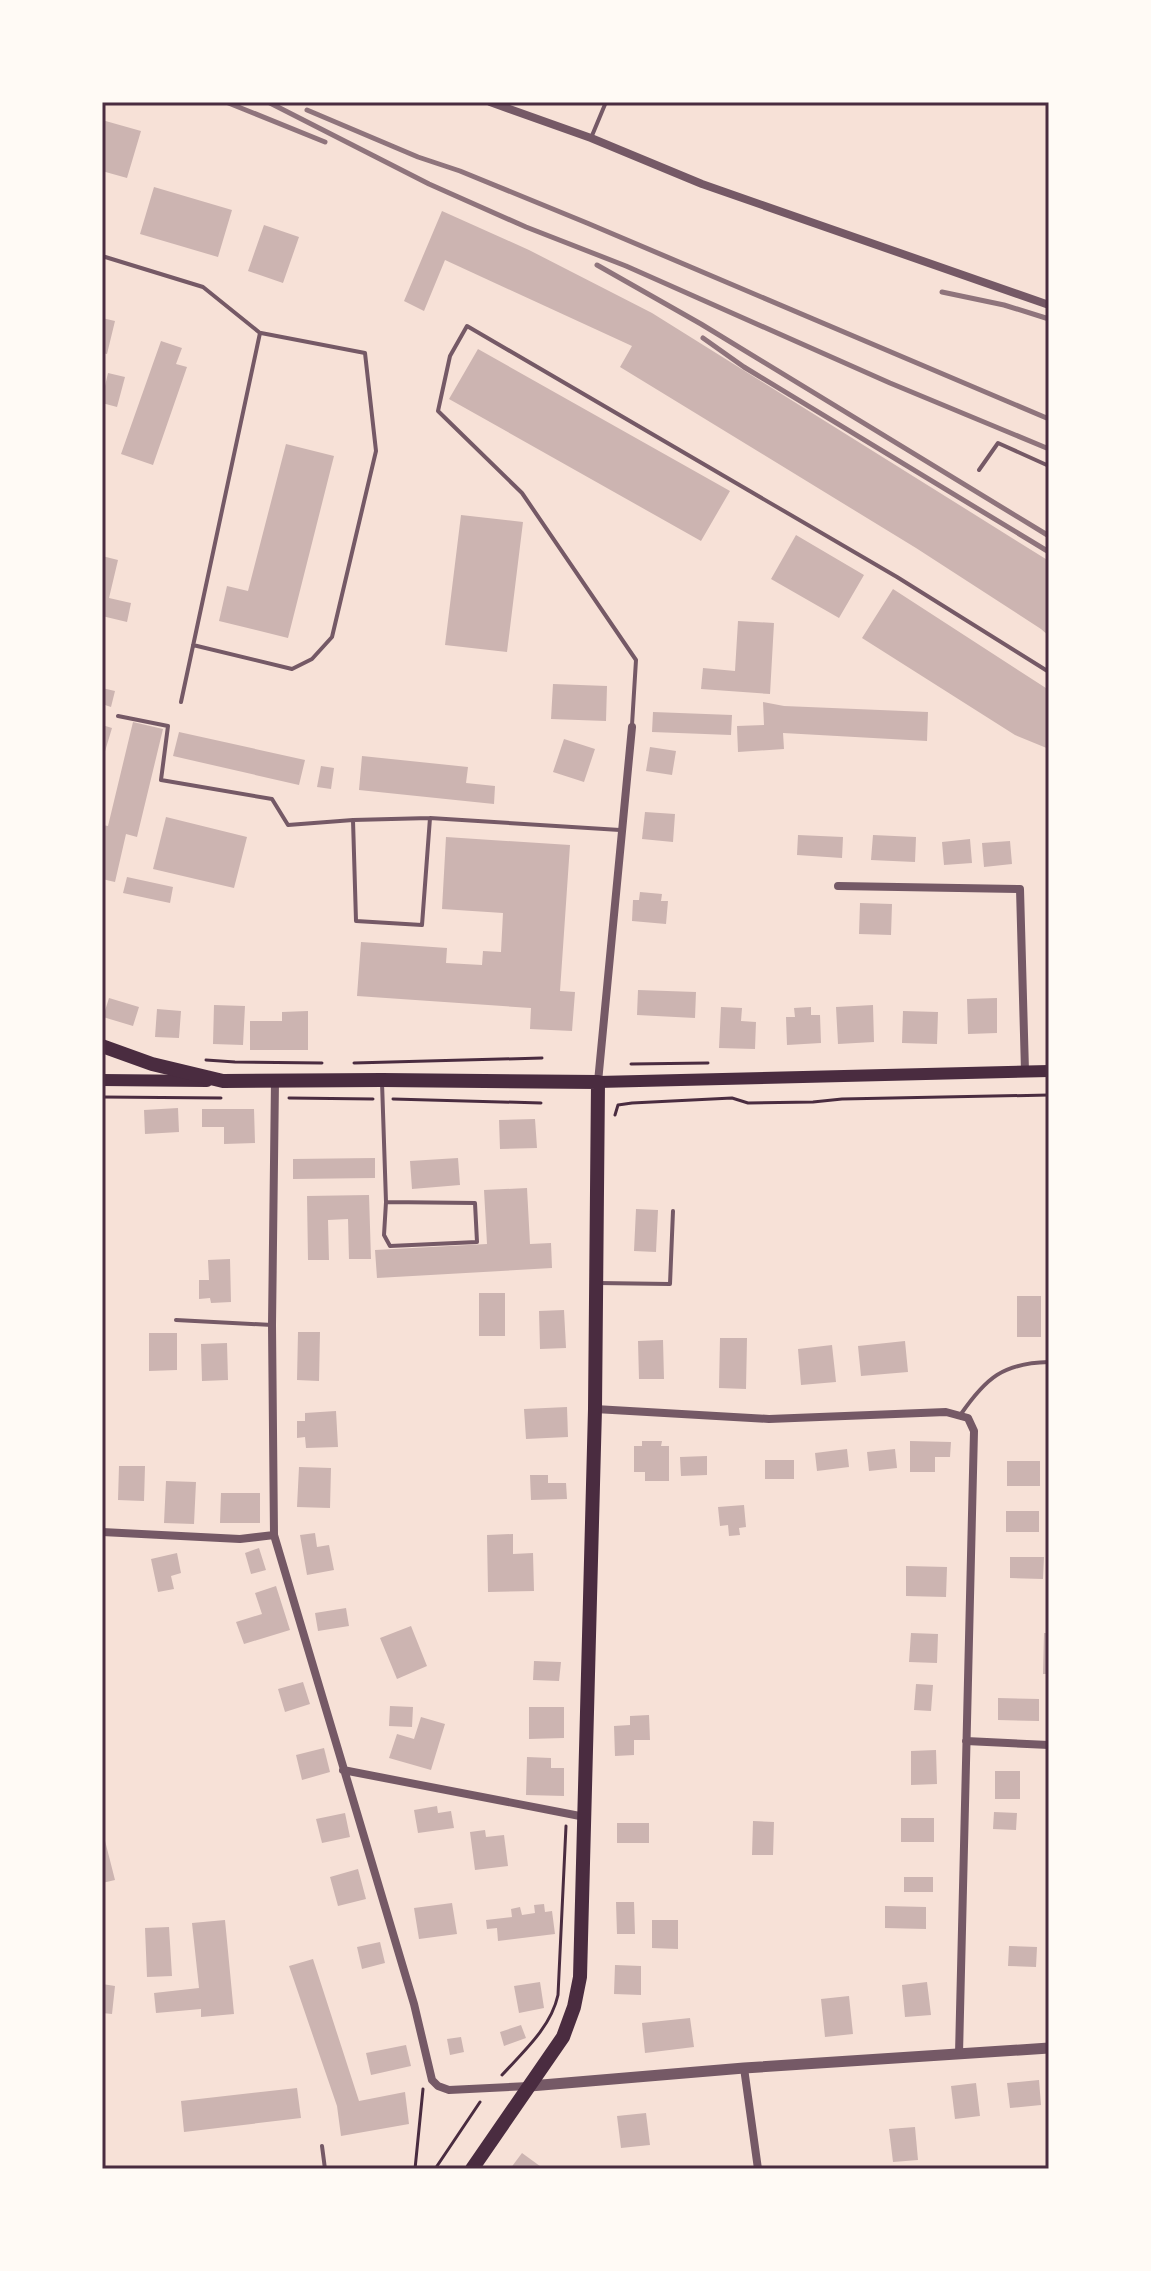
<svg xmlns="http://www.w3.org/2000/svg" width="1151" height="2271" font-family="Rubik,sans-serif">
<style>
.building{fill:#ccb4b1}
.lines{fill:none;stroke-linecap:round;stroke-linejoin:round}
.path{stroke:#4a2c40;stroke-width:3}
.service{stroke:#755966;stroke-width:4}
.minor{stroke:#755966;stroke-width:8}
.tertiary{stroke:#755966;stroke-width:11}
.secondary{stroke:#4a2c40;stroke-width:12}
.trunk{stroke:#4a2c40;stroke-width:14}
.rail{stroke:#8f747c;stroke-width:5}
.neatline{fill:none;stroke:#4a2c40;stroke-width:3}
</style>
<rect width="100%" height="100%" fill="#f7e1d7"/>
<path class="building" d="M102 120 141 131 127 178 102 171Z
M154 187 232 210 218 257 140 234Z
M442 211 529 250 652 313 1049 561V636L1041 629 916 548 620 367 632 346 445 260 424 311 404 301Z
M264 225 299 237 283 283 248 271Z
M102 318 115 321 107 354 102 353Z
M161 341 182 348 176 364 187 367 153 465 121 454Z
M478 349 730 491 701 541 449 399Z
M108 373 125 377 117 407 102 403V385L105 386Z
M286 444 334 456 288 638 219 621 227 586 248 591Z
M461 515 523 522 507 652 445 645Z
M796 535 864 575 839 618 771 579Z
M102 556 118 560 109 598 131 603 127 622 102 616Z
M893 589 1049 690V749L1015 735 862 638Z
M738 621 774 623 770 694 701 689 703 668 735 671Z
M553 684 607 686 606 721 551 719Z
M102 688 115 691 111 707 102 704Z
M763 702 784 706 928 712 927 741 783 733 784 749 738 752 737 726 764 725Z
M653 712 732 715 731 735 652 732Z
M133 722 163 729 137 837 126 834 115 882 102 879V825L108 826Z
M102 725 112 728 103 758H102Z
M179 732 305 760 299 785 173 756Z
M564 739 595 749 584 782 553 772Z
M650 747 676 751 672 775 646 771Z
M362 756 468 767 466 783 495 786 494 804 359 790Z
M321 766 334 768 331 789 317 787Z
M645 812 675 814 673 842 642 839Z
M166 817 247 837 234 888 153 869Z
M798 835 843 837 842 858 797 855Z
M873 835 916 837 915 862 871 860Z
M446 837 570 845 560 991 575 992 572 1031 530 1029 531 1008 357 996 361 942 447 948 446 963 482 965 483 951 501 952 503 913 442 909Z
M970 839 972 863 944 865 942 842Z
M1010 841 1012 864 984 867 982 843Z
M127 877 173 887 170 903 123 893Z
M640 892 662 894 661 901H668L666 924 632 921 633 900H639Z
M860 903 892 904 891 935 859 934Z
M638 990 696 992 695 1018 637 1015Z
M109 998 139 1007 133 1026 103 1017Z
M997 998V1033L968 1034 967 999Z
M214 1005 245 1006 243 1045 213 1044Z
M873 1005 874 1042 838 1044 836 1007Z
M721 1007 742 1008 741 1021 756 1022 755 1049 719 1048Z
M811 1007V1015H820L821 1043 787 1045 786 1017H795L794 1008Z
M157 1009 181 1011 179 1038 155 1037Z
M308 1011V1050H250V1021H282V1012Z
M903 1011 938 1012 937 1044 902 1043Z
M178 1108 179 1132 145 1134 144 1110Z
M202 1109H254L255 1143 224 1144V1127H202Z
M535 1119 537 1148 500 1149 499 1120Z
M375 1158V1178L293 1179V1159Z
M458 1158 460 1185 412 1189 410 1161Z
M527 1188 530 1244 551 1243 552 1268 377 1278 375 1250 487 1244 484 1190Z
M369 1195 371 1259H349L348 1219 328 1220 329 1260H308L307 1196Z
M636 1209 658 1210 656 1252 634 1251Z
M230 1259 231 1302 211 1303 210 1298 199 1299V1280H209L208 1260Z
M479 1293H505V1336H479Z
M1017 1296H1041V1337H1017Z
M564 1310 566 1348 540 1349 539 1311Z
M298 1332H320L319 1381 297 1380Z
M149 1333H177V1370L149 1371Z
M720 1338H747L746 1389 719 1388Z
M663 1340 664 1379H639L638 1341Z
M905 1341 908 1372 861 1376 858 1346Z
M227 1343 228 1380 202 1381 201 1344Z
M832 1345 836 1382 801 1385 798 1349Z
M567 1407 568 1437 526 1439 524 1409Z
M336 1411 338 1447 306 1448 305 1437 297 1438V1421H305V1413Z
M642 1441H662L661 1446H669V1481H645V1472H634V1446H642Z
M910 1441 951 1442 950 1457H935V1472H910Z
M847 1449 849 1467 817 1471 815 1453Z
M895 1449 897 1468 869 1471 867 1452Z
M707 1456V1475L681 1476 680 1457Z
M765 1460H794V1479H765Z
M1007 1461H1040V1486H1007Z
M119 1466H145L144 1501 118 1500Z
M299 1467 331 1468 330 1508 297 1507Z
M530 1475H548V1483H566L567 1499 531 1500Z
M166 1481 196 1482 194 1524 164 1523Z
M221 1493H260V1523H220Z
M744 1505 746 1527 739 1528 740 1535 729 1536 728 1525 720 1526 718 1507Z
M1006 1511H1039V1532H1006Z
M315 1533 317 1547 329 1545 334 1570 307 1575 300 1535Z
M513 1534V1554L533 1553 534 1591 488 1592 487 1535Z
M259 1548 266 1570 251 1574 245 1553Z
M177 1553 181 1573 171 1576 174 1589 158 1592 151 1559Z
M1010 1557H1044L1043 1579 1010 1578Z
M906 1566 947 1567 946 1597 906 1596Z
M276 1586 290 1630 244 1644 236 1622 262 1614 255 1593Z
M346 1608 349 1626 318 1631 315 1613Z
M411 1626 427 1666 397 1679 380 1638Z
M911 1633 938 1634 937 1663 909 1662Z
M1044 1633H1049V1674H1043Z
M534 1661 561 1662 559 1681 533 1680Z
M303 1682 310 1704 285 1712 278 1689Z
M916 1684 933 1685 931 1711 914 1710Z
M998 1698 1039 1699V1721L998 1720Z
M390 1706 413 1707 412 1727 389 1726Z
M529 1707H564V1738L529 1739Z
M649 1715 650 1740H634V1755L615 1756 614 1726 630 1725V1716Z
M421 1717 445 1724 431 1770 389 1758 397 1734 414 1739Z
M324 1748 330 1772 302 1780 296 1755Z
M936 1750 937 1784 911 1785V1751Z
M527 1757 551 1758V1768H564V1796L526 1795Z
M995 1771H1020V1799H995Z
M437 1806 438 1813 451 1811 454 1828 418 1833 414 1810Z
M994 1812 1017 1813 1016 1830 993 1829Z
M345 1813 350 1837 322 1843 316 1819Z
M901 1818H934V1842H901Z
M753 1821 774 1822 773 1855H752Z
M617 1823H649V1843H617Z
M102 1829 115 1880 102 1883Z
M485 1830 486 1837 504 1835 508 1866 475 1870 470 1832Z
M358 1869 366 1899 338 1906 330 1877Z
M904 1877H933V1892H904Z
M616 1902H634L635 1934H617Z
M452 1903 457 1934 419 1939 414 1908Z
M544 1904 545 1912 552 1911 555 1934 498 1941 497 1928 487 1929 486 1920 512 1917 511 1909 520 1907 522 1915 535 1913 534 1905Z
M885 1906 926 1907V1929L885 1928Z
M225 1920 234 2014 201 2017V2009L156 2013 154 1993 199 1988 192 1923Z
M652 1920H678V1949L652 1948Z
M169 1927 172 1976 147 1977 145 1928Z
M380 1942 385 1963 362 1969 357 1947Z
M1009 1946 1037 1947 1036 1967 1008 1966Z
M313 1959 359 2101 405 2092 409 2124 341 2136 337 2106 289 1966Z
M615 1965 641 1966V1995L614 1994Z
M540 1982 544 2008 519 2013 514 1986Z
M927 1982 931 2015 905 2017 902 1985Z
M102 1984 115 1986 112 2014 102 2013Z
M849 1996 853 2034 825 2037 821 1999Z
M690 2018 694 2047 645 2053 642 2023Z
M521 2025 526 2038 504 2046 500 2032Z
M461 2037 464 2052 450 2055 447 2039Z
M406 2045 411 2066 371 2075 366 2053Z
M1039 2080 1041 2105 1010 2108 1007 2083Z
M976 2083 980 2116 955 2119 951 2086Z
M297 2088 301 2118 184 2132 181 2101Z
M646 2113 650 2145 621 2148 617 2116Z
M915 2127 918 2160 893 2162 889 2129Z
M522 2153 544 2169H510Z"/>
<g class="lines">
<path class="path" d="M206 1060 235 1062 322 1063
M354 1063 542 1058
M631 1064 708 1063
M102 1097 221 1098
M289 1098 373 1099
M393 1099 541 1103
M615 1115 618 1105 632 1103 732 1098 748 1103 813 1102 842 1099 1049 1095
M502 2075C524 2051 551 2027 558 1995L566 1826
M415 2169 423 2089
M435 2169 480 2102"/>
<path class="service" d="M591 138 606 102
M102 256 203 287 260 333 181 702
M979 470 998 443 1049 466
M193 645 292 669 312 659 332 637 376 451 365 353 261 333
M118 716 168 726 161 780 272 799 288 825 353 820 356 921 422 925 430 818 620 830
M632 725 636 660 522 493 438 411 450 356 467 326 897 577 1049 672
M353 820 430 818
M382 1082 386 1202 384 1235 390 1246 477 1242 475 1203 386 1202
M598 1283 670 1284 673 1211
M176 1320 272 1325
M961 1414C986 1378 1003 1363 1049 1362
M322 2146 325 2169"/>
<path class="minor" d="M490 102 591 138 702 184 1049 305
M838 886 1020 889 1025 1071
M275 1081 272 1325 274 1535 414 2004 432 2080 438 2086 449 2090 529 2086
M598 1082 632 727
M595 1409 769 1419 946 1412 968 1418 974 1431 959 2054
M102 1532 240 1539 274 1535
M966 1741 1049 1745
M343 1770 585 1817
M744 2068 758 2169"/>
<path class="tertiary" d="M530 2086 744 2068 1049 2048"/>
<path class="secondary" d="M102 1080 207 1081
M598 1082 1049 1071"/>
<path class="trunk" d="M102 1046 152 1064 223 1081 382 1080 598 1082 595 1409 580 1977 574 2007 563 2037 472 2169"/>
<path class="rail" d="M226 102 325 142
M268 102 429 184 526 227 626 266 890 383 1049 449
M307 110 418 157 460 171 587 223 1049 419
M597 265 701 324 1049 536
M942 292 1004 305 1049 319
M703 338 744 367 1049 552"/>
</g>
<rect width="1151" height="2271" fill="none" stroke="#fffaf5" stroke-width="208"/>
<rect x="104" y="104" width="943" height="2063" class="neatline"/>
</svg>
